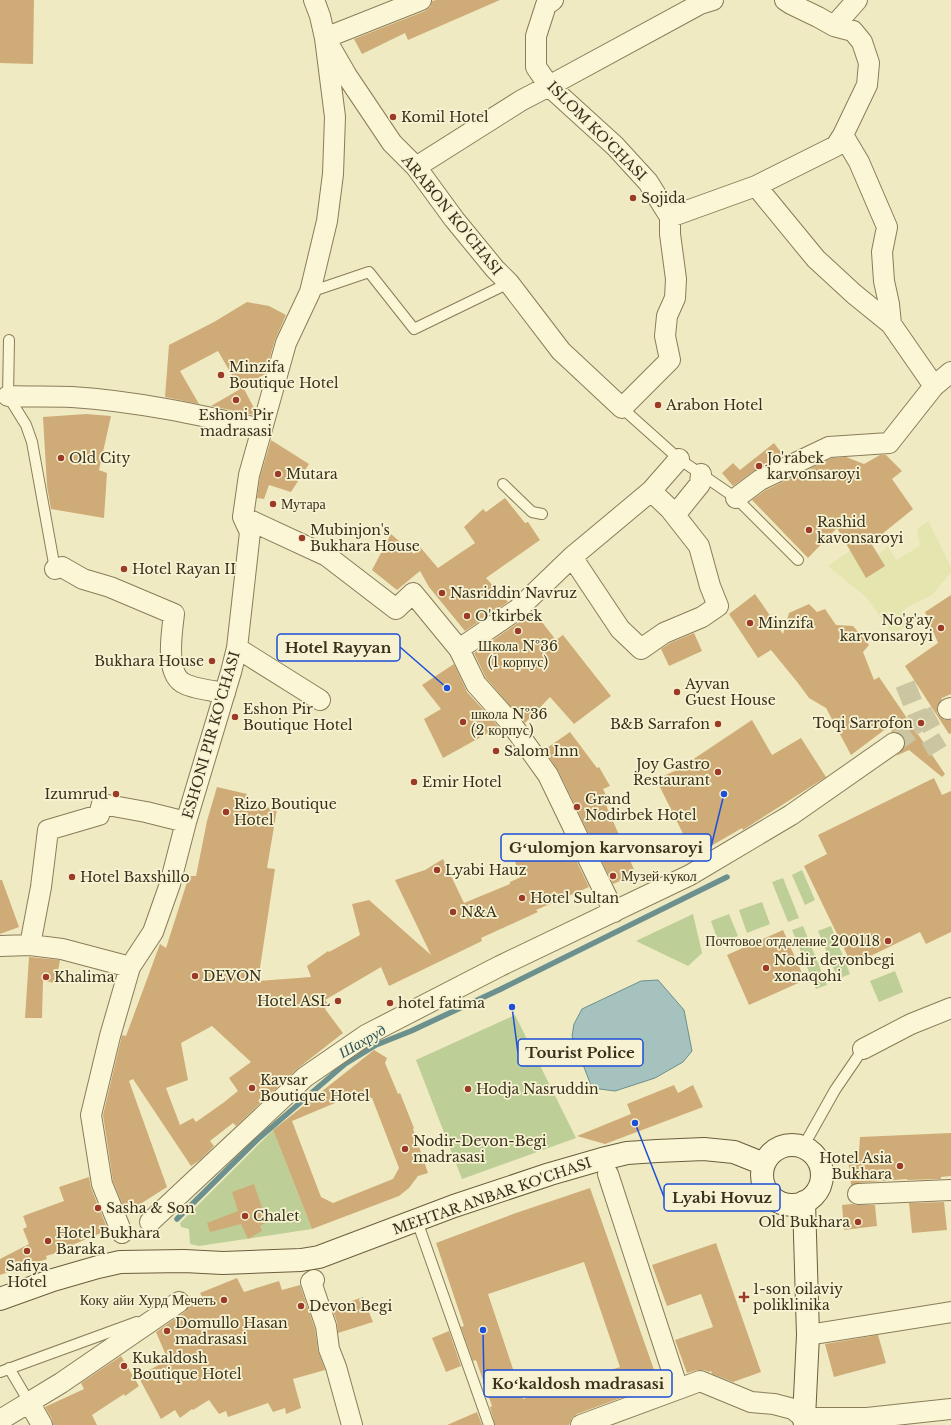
<svg xmlns="http://www.w3.org/2000/svg" width="951" height="1425" font-family="'Libre Baskerville',serif">
<style>
.farmland{fill:#e4e5af}
.green{fill:#bdce96}
.water{fill:#a5c2bf;stroke:#6b908e}
.lines{fill:none;stroke-linecap:round;stroke-linejoin:round}
.stream{stroke:#6b908e;stroke-width:5.5}
.building{fill:#cfac77;fill-rule:evenodd}
.street-tunnel{stroke:#cbc5a1;stroke-width:20;stroke-dasharray:20 10;stroke-linecap:butt}
.lane-casing{stroke:#8a7c59;stroke-width:12}
.street-casing{stroke:#8a7c59;stroke-width:22}
.secondary-casing{stroke:#6c5d3c;stroke-width:24}
.lane{stroke:#faf6d6;stroke-width:10}
.street{stroke:#faf6d6;stroke-width:20}
.secondary{stroke:#faf6d6;stroke-width:22}
.poi-dot{fill:#9b3b27;stroke:#f7f3d2;stroke-width:1.5}
.labels{text-anchor:middle;dominant-baseline:central;stroke-width:3.5;stroke-linejoin:round;paint-order:stroke}
.poi-label{font-size:14px;fill:#39301d;stroke:#f7f3d2;text-anchor:start}
.street-label{font-size:14px;fill:#39301d;stroke:#f7f3d2}
.water-label{font-size:15px;font-style:italic;fill:#2c5459;stroke:#f7f3d2}
.leader{fill:none;stroke:#1d4ed8;stroke-width:1.5}
.callout-dot{fill:#1d4ed8;stroke:#f7f3d2;stroke-width:1.5}
.callout{fill:#f7f3d2;stroke:#1d4ed8;stroke-width:1.5}
.callout-label{font-size:15px;text-anchor:middle;font-weight:bold;fill:#39301d}
</style>
<rect width="100%" height="100%" fill="#efeac2"/>
<path class="farmland" d="M928 521 951 567V572L932 595 905 608V627L893 634 866 597 828 566 850 551 866 577 878 555 888 547 896 560 920 546 917 529Z"/>
<path class="green" d="M802 870 815 900 805 905 792 875Z
M783 878 799 918 788 922 772 882Z
M762 902 770 924 747 933 739 910Z
M693 914 702 953 688 966 636 941Z
M729 914 738 936 719 944 711 921Z
M803 926 827 985 816 989 792 930Z
M831 926 850 974 838 979 818 931Z
M895 971 903 992 879 1002 870 981Z
M515 1015 576 1138 462 1179 416 1060Z
M273 1130 312 1229 199 1246 190 1244 189 1229 181 1227 180 1223Z"/>
<path class="water" d="M658 980 684 1010 692 1051 683 1062 655 1078 615 1091 592 1088 572 1036 574 1024 582 1009 641 981Z"/>
<g class="lines">
<path class="stream" d="M177 1219 258 1139 345 1064 376 1045 411 1031 501 989 727 877"/>
</g>
<path class="building" d="M0 0H34L33 64 0 63Z
M436 0H500L408 40 405 33 362 54 354 39 425 11 430 7 432 1Z
M247 302 269 306 286 315 275 340 265 374 243 387 255 410 254 415 211 406 242 388 240 389 218 351 180 371 199 404 165 397 169 345 214 322Z
M86 414 111 416 99 470 107 473 104 518 51 509 47 486 43 417Z
M271 440 309 464 291 492 269 485 264 499 257 498 260 477Z
M774 443 784 456 755 470 733 486 722 473 733 463 740 470Z
M880 455H886L902 471 892 479 913 509 871 543 885 566 866 578 837 528 808 558 752 500 766 490 832 458 846 457 864 464Z
M505 498 525 523 528 522 540 540 486 578 508 602 465 631 429 587 420 571 397 590 372 570 391 534 414 554 420 547 438 568 475 543 464 527 483 509 486 512Z
M755 594 783 634 789 613 809 604 817 612 825 609 836 625 853 626 869 645 863 652 874 680 879 677 945 774 942 777 909 750 896 756 904 748 905 742 904 737 899 733 892 732 891 725 851 755 826 708 809 698 798 683 771 650 758 658 729 614Z
M951 595V694L942 698 937 707V713L940 717 945 720H951V733L949 734 905 666 938 643 925 612Z
M534 612 556 640 563 635 611 696 574 724 550 697 525 723 486 678 474 653Z
M694 633 702 651 669 666 661 649 670 643Z
M454 664 467 692 499 727 443 758 424 719 441 709 422 685Z
M752 720 772 755 801 738 826 777 743 830 742 828 694 856 656 779 677 770 676 768 692 760Z
M570 732 597 768 599 767 610 786 603 789 610 804 606 805 636 874 613 884 558 770 544 750Z
M934 778 942 795 951 791V932L926 944 920 932 852 965 804 866 827 854 818 835Z
M217 787 247 794 244 804 277 809 267 868 275 869 258 981 311 977 307 966 328 951 329 952 360 935 352 904 369 900 431 955 395 880 425 870 443 859 464 903 510 884V882L521 877 514 859 565 837 589 887 536 910 538 912 481 938 482 941 389 986 381 967 325 1000 329 1005 325 1009 343 1033 297 1069 236 1126 233 1123 210 1141 214 1146 200 1160 191 1166 133 1079 129 1081 167 1187 126 1213 113 1181 103 1115 122 1035 126 1036 160 944 166 948 189 876H196L207 821ZM212 1026 251 1062 229 1078 238 1091 223 1103 196 1122 193 1118 180 1125 166 1088 188 1080 181 1043Z
M0 880H2L19 927 0 934Z
M783 930 805 980 749 1005 727 955Z
M29 957 60 960 56 983 43 981 42 1018H25Z
M374 1050 387 1058 385 1063 398 1094 400 1093 414 1128 413 1129 428 1173 418 1176 409 1188 399 1196 312 1229 273 1130ZM359 1093 372 1098 399 1168 393 1179 333 1203 321 1197 292 1121Z
M674 1085 678 1093 693 1085 703 1107 605 1144 577 1136 631 1114 627 1104Z
M951 1133V1176L941 1177V1179L907 1180V1179L858 1183 851 1185 848 1155 859 1152 860 1137Z
M89 1177 91 1188 108 1230 65 1248 66 1250 46 1256 47 1259 0 1275V1259L29 1244 23 1229 27 1227 23 1216 64 1201 59 1187Z
M254 1184 267 1222 260 1226 262 1231 248 1239 241 1224 210 1232 207 1223 238 1211 232 1192Z
M590 1188 659 1384 577 1414 572 1418 569 1425H495L490 1407 492 1406 476 1360 473 1361 461 1327 464 1326 436 1243 513 1214ZM584 1262 620 1367 523 1399 488 1294Z
M944 1202 947 1230 912 1233 909 1203Z
M852 1204 858 1205H875L877 1226 844 1230 842 1205Z
M716 1243 761 1372 733 1382 712 1374 711 1371 709 1372 704 1370H697L687 1373 675 1340 713 1327 701 1294 667 1306 652 1265Z
M237 1278 244 1292 279 1281 282 1290 300 1285 315 1329 318 1351 325 1370 293 1379 301 1408 286 1414 285 1408 273 1412 268 1403 228 1417 226 1411 219 1414 209 1400 193 1410 192 1409 180 1418 175 1410 161 1419 138 1376 168 1360 156 1332 186 1311 190 1306 202 1297 200 1293Z
M363 1297 373 1322 338 1333 337 1322 332 1308Z
M449 1331 461 1366 446 1372 432 1338Z
M878 1335 886 1363 834 1377 825 1344Z
M121 1356 139 1386 125 1396 124 1394 92 1415 97 1425H53L52 1419 45 1407 84 1389 81 1383Z
M477 1412 482 1425H447Z"/>
<g class="lines">
<path class="street-tunnel" d="M905 684 921 723 938 751
M894 743 921 723 948 709"/>
<defs>
<path id="lane" d="M310 292 369 272 414 329 509 283
M9 340 8 396 26 425 32 442 55 569
M622 408 679 459 736 498 798 560
M503 484 532 512 542 514
M803 1147 835 1090 863 1049
M417 1221 489 1425
M9 1368 29 1402
M0 1372 137 1322"/>
<path id="street" d="M314 0 320 16 325 38 347 76 392 143 416 167 454 219 495 269 509 283 561 351 622 408 670 360 665 336 667 316 675 298 676 279 670 234V217L648 182 615 146 549 86 536 67V36L546 5 553 0
M834 26 857 0
M843 135 859 162 887 227 882 252 884 281 889 304 891 324
M416 167 522 100 549 86 700 4 713 0
M756 186 816 259 854 294 891 324 934 386
M670 217 756 186 836 146 843 135 867 85 869 63 862 42 853 31 834 26 818 17 791 4 785 0
M8 396C29 397 51 396 72 397 136 401 200 415 262 429
M736 498 760 480 829 447 889 443 934 386 951 372
M675 515 700 484 701 474
M243 517 327 556 396 609 413 593 459 649 476 684 510 722 548 775 614 912
M572 557 620 629 641 649 664 633 702 617 718 606 710 586 699 546 670 509 651 491
M55 569 62 567 83 579 110 587 174 614C172 632 164 675 185 684 195 689 214 691 225 693
M237 648 320 700
M459 649 518 609 572 557 651 491 679 459
M948 709 951 708
M30 945 41 887 48 830 99 815 102 804 146 812 186 822
M0 946 30 945 62 949 130 967
M863 1049 911 1024 951 1008
M608 1174 678 1389
M858 1194 951 1190
M150 1222 305 1077 366 1035 500 966 690 875 791 815 894 743
M122 1233 102 1184 91 1115 110 1036 130 967 153 932 170 884 186 822 231 672 237 648 250 532 243 517 249 475 286 343 310 292 327 221 333 174 335 117 325 38 421 0
M314 1280 311 1282 326 1326 329 1349 336 1367 352 1425
M808 1335 951 1312
M29 1402 42 1425
M0 1420 61 1383 179 1302
M581 1425 700 1381 751 1402 774 1404 793 1409 804 1418H867L951 1409"/>
<path id="secondary" d="M762 1175a30 30 0 1 1 60 0a30 30 0 1 1-60 0Z
M804 1202 808 1335 804 1418 805 1425
M0 1299 53 1280 98 1267 120 1262 184 1261 223 1263 301 1260 319 1257 454 1206 550 1174 602 1159 627 1153 657 1151 704 1149 734 1152 764 1164"/>
</defs>
<use href="#lane" class="lane-casing"/>
<use href="#street" class="street-casing"/>
<use href="#secondary" class="secondary-casing"/>
<use href="#lane" class="lane"/>
<use href="#street" class="street"/>
<use href="#secondary" class="secondary"/>
</g>
<g class="poi-dot">
<circle cx="393" cy="117" r="4"/>
<circle cx="633" cy="198" r="4"/>
<circle cx="221" cy="375" r="4"/>
<circle cx="236" cy="400" r="4"/>
<circle cx="658" cy="405" r="4"/>
<circle cx="61" cy="458" r="4"/>
<circle cx="759" cy="466" r="4"/>
<circle cx="278" cy="474" r="4"/>
<circle cx="273" cy="504" r="4"/>
<circle cx="809" cy="530" r="4"/>
<circle cx="302" cy="538" r="4"/>
<circle cx="124" cy="569" r="4"/>
<circle cx="442" cy="593" r="4"/>
<circle cx="467" cy="616" r="4"/>
<circle cx="750" cy="623" r="4"/>
<circle cx="941" cy="628" r="4"/>
<circle cx="518" cy="631" r="4"/>
<circle cx="212" cy="661" r="4"/>
<circle cx="677" cy="692" r="4"/>
<circle cx="235" cy="717" r="4"/>
<circle cx="463" cy="722" r="4"/>
<circle cx="921" cy="723" r="4"/>
<circle cx="718" cy="724" r="4"/>
<circle cx="496" cy="751" r="4"/>
<circle cx="718" cy="772" r="4"/>
<circle cx="414" cy="782" r="4"/>
<circle cx="116" cy="794" r="4"/>
<circle cx="577" cy="807" r="4"/>
<circle cx="226" cy="812" r="4"/>
<circle cx="437" cy="870" r="4"/>
<circle cx="613" cy="876" r="4"/>
<circle cx="72" cy="877" r="4"/>
<circle cx="522" cy="898" r="4"/>
<circle cx="453" cy="912" r="4"/>
<circle cx="888" cy="941" r="4"/>
<circle cx="766" cy="968" r="4"/>
<circle cx="195" cy="976" r="4"/>
<circle cx="46" cy="977" r="4"/>
<circle cx="338" cy="1001" r="4"/>
<circle cx="390" cy="1003" r="4"/>
<circle cx="252" cy="1088" r="4"/>
<circle cx="468" cy="1089" r="4"/>
<circle cx="405" cy="1149" r="4"/>
<circle cx="900" cy="1166" r="4"/>
<circle cx="98" cy="1208" r="4"/>
<circle cx="245" cy="1216" r="4"/>
<circle cx="858" cy="1222" r="4"/>
<circle cx="48" cy="1241" r="4"/>
<circle cx="27" cy="1251" r="4"/>
<path d="M742 1291h4v4h4v4h-4v4h-4v-4h-4v-4h4z"/>
<circle cx="224" cy="1300" r="4"/>
<circle cx="301" cy="1306" r="4"/>
<circle cx="167" cy="1331" r="4"/>
<circle cx="124" cy="1366" r="4"/>
</g>
<g class="labels">
<g class="poi-label">
<text x="401" y="117">Komil Hotel</text>
<text x="641" y="198">Sojida</text>
<text x="229" y="367">Minzifa<tspan x="229" dy="16">Boutique Hotel</tspan></text>
<text x="666" y="405">Arabon Hotel</text>
<text x="236" y="415" text-anchor="middle">Eshoni Pir<tspan x="236" dy="16">madrasasi</tspan></text>
<text x="69" y="458">Old City</text>
<text x="767" y="458">Jo'rabek<tspan x="767" dy="16">karvonsaroyi</tspan></text>
<text x="286" y="474">Mutara</text>
<text x="281" y="504">Мутара</text>
<text x="817" y="522">Rashid<tspan x="817" dy="16">kavonsaroyi</tspan></text>
<text x="310" y="530">Mubinjon's<tspan x="310" dy="16">Bukhara House</tspan></text>
<text x="132" y="569">Hotel Rayan II</text>
<text x="450" y="593">Nasriddin Navruz</text>
<text x="475" y="616">O'tkirbek</text>
<text x="933" y="620" text-anchor="end">No'g'ay<tspan x="933" dy="16">karvonsaroyi</tspan></text>
<text x="758" y="623">Minzifa</text>
<text x="518" y="646" text-anchor="middle">Школа №36<tspan x="518" dy="16">(1 корпус)</tspan></text>
<text x="204" y="661" text-anchor="end">Bukhara House</text>
<text x="685" y="684">Ayvan<tspan x="685" dy="16">Guest House</tspan></text>
<text x="243" y="709">Eshon Pir<tspan x="243" dy="16">Boutique Hotel</tspan></text>
<text x="471" y="714">школа №36<tspan x="471" dy="16">(2 корпус)</tspan></text>
<text x="913" y="723" text-anchor="end">Toqi Sarrofon</text>
<text x="710" y="724" text-anchor="end">B&amp;B Sarrafon</text>
<text x="504" y="751">Salom Inn</text>
<text x="710" y="764" text-anchor="end">Joy Gastro<tspan x="710" dy="16">Restaurant</tspan></text>
<text x="422" y="782">Emir Hotel</text>
<text x="108" y="794" text-anchor="end">Izumrud</text>
<text x="585" y="799">Grand<tspan x="585" dy="16">Nodirbek Hotel</tspan></text>
<text x="234" y="804">Rizo Boutique<tspan x="234" dy="16">Hotel</tspan></text>
<text x="445" y="870">Lyabi Hauz</text>
<text x="621" y="876">Музей кукол</text>
<text x="80" y="877">Hotel Baxshillo</text>
<text x="530" y="898">Hotel Sultan</text>
<text x="461" y="912">N&amp;A</text>
<text x="880" y="941" text-anchor="end">Почтовое отделение 200118</text>
<text x="774" y="960">Nodir devonbegi<tspan x="774" dy="16">xonaqohi</tspan></text>
<text x="203" y="976">DEVON</text>
<text x="54" y="977">Khalima</text>
<text x="330" y="1001" text-anchor="end">Hotel ASL</text>
<text x="398" y="1003">hotel fatima</text>
<text x="260" y="1080">Kavsar<tspan x="260" dy="16">Boutique Hotel</tspan></text>
<text x="476" y="1089">Hodja Nasruddin</text>
<text x="413" y="1141">Nodir-Devon-Begi<tspan x="413" dy="16">madrasasi</tspan></text>
<text x="892" y="1158" text-anchor="end">Hotel Asia<tspan x="892" dy="16">Bukhara</tspan></text>
<text x="106" y="1208">Sasha &amp; Son</text>
<text x="253" y="1216">Chalet</text>
<text x="850" y="1222" text-anchor="end">Old Bukhara</text>
<text x="56" y="1233">Hotel Bukhara<tspan x="56" dy="16">Baraka</tspan></text>
<text x="27" y="1266" text-anchor="middle">Safiya<tspan x="27" dy="16">Hotel</tspan></text>
<text x="753" y="1289">1-son oilaviy<tspan x="753" dy="16">poliklinika</tspan></text>
<text x="216" y="1300" text-anchor="end">Коку айи Хурд Мечеть</text>
<text x="309" y="1306">Devon Begi</text>
<text x="175" y="1323">Domullo Hasan<tspan x="175" dy="16">madrasasi</tspan></text>
<text x="132" y="1358">Kukaldosh<tspan x="132" dy="16">Boutique Hotel</tspan></text>
</g>
<g class="street-label">
<text transform="translate(597 131) rotate(45)">ISLOM KO'CHASI</text>
<text transform="translate(452 215) rotate(51)">ARABON KO'CHASI</text>
<text transform="translate(211 735) rotate(-74)">ESHONI PIR KO'CHASI</text>
<text transform="translate(492 1196) rotate(-19)">MEHTAR ANBAR KO'CHASI</text>
</g>
<g class="water-label">
<text transform="translate(362 1041) rotate(-30)">Шахруд</text>
</g>
</g>
<path class="leader" d="M447 688L400 647M724 794L711 847M512 1007L518 1053M635 1123L664 1197M483 1330L484 1384"/>
<g class="callout-dot">
<circle cx="447" cy="688" r="4"/>
<circle cx="724" cy="794" r="4"/>
<circle cx="512" cy="1007" r="4"/>
<circle cx="635" cy="1123" r="4"/>
<circle cx="483" cy="1330" r="4"/>
</g>
<g class="callout">
<rect x="277" y="634" width="123" height="27" rx="4"/>
<rect x="501" y="834" width="210" height="27" rx="4"/>
<rect x="518" y="1039" width="125" height="27" rx="4"/>
<rect x="664" y="1184" width="116" height="27" rx="4"/>
<rect x="484" y="1370" width="188" height="27" rx="4"/>
</g>
<g class="callout-label">
<text x="338" y="653">Hotel Rayyan</text>
<text x="606" y="853">Gʻulomjon karvonsaroyi</text>
<text x="580" y="1058">Tourist Police</text>
<text x="722" y="1203">Lyabi Hovuz</text>
<text x="578" y="1389">Koʻkaldosh madrasasi</text>
</g>
</svg>
